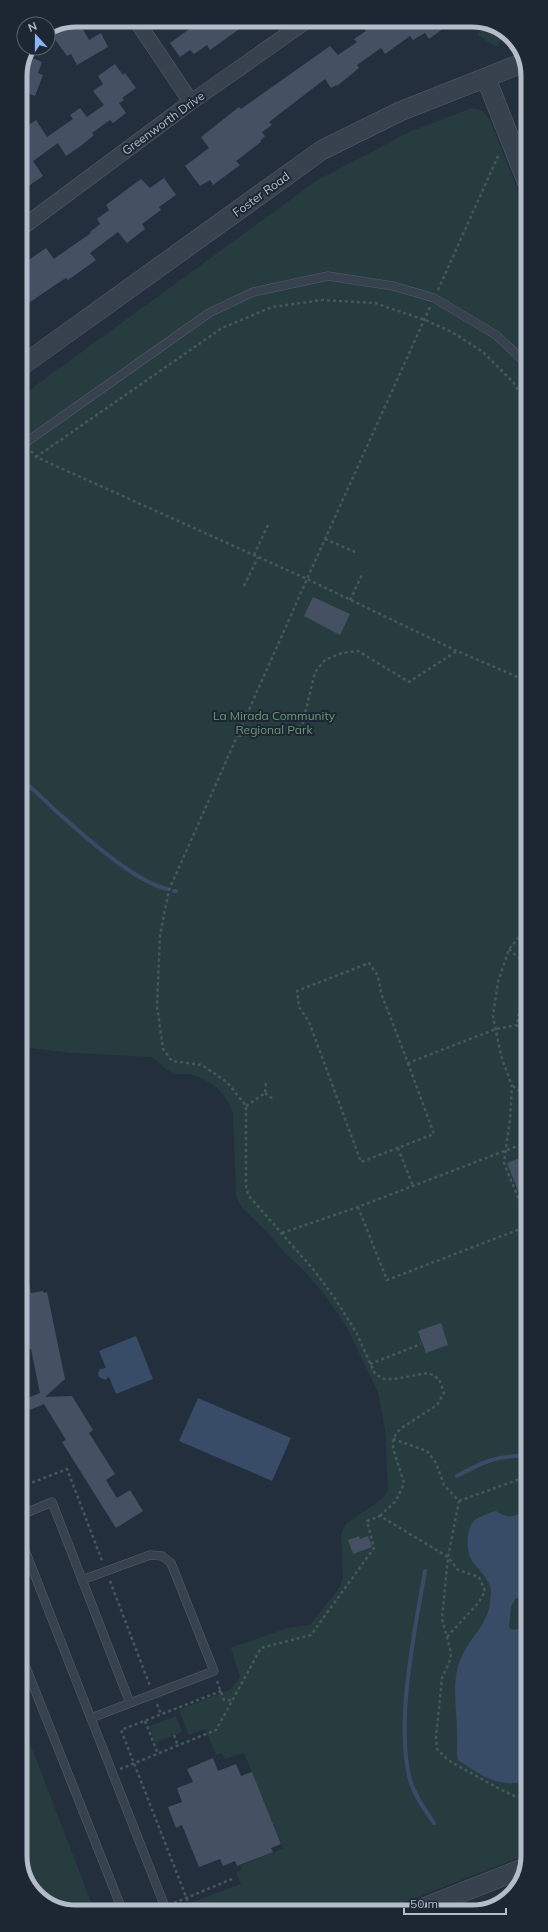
<svg xmlns="http://www.w3.org/2000/svg" width="548" height="1932" font-family="Mulish,sans-serif">
<style>
.green{fill:#263c3f}
.water{fill:#394c67}
.lines{fill:none;stroke-linecap:round;stroke-linejoin:round}
.stream{stroke:#394c67;stroke-width:4}
.building{fill:#455162}
.service-casing{stroke:#565f6c;stroke-width:9}
.minor-casing{stroke:#565f6c;stroke-width:16}
.tertiary-casing{stroke:#565f6c;stroke-width:20}
.path{stroke:#44595c;stroke-width:2.5;stroke-dasharray:3 3;stroke-linecap:butt}
.service{stroke:#38414e;stroke-width:8}
.minor{stroke:#38414e;stroke-width:15}
.tertiary{stroke:#38414e;stroke-width:19}
.labels{text-anchor:middle;dominant-baseline:central;stroke-width:4;stroke-linejoin:round;paint-order:stroke}
.street-label{font-size:12px;fill:#b4bcc9;stroke:#1d2633}
.park-label{font-size:12px;fill:#6b9a76;stroke:#1d2633}
.rim{fill:none;stroke:#b4bcc9;stroke-width:5}
</style>
<rect width="100%" height="100%" fill="#242f3e"/>
<path class="green" d="M484 23 504 35 497 47 477 35Z
M472 108 483 111 490 120 527 213 528 1854 382 1911 193 1912 190 1903 241 1884 236 1873 242 1870 240 1866 283 1848 244 1753 225 1759 222 1753 216 1755 205 1729 189 1735 179 1710 231 1689 240 1677 231 1648 287 1628 310 1625 340 1587 343 1577 341 1534 346 1524 383 1498 388 1490 386 1454V1436L378 1392 345 1324 324 1294 306 1273 285 1253 264 1229 242 1208 236 1196 233 1113 228 1101 217 1088 204 1079 191 1074H177L167 1070 152 1057 72 1053 21 1047 20 397 316 181 411 131Z
M176 1716 182 1732 155 1743 149 1726Z
M21 1720 95 1912H72L39 1898 21 1867Z"/>
<path class="water" d="M136 1336 153 1379 116 1394 109 1377 105 1380 99 1377 98 1373 100 1369 106 1368 99 1351Z
M198 1398 291 1438 272 1481 179 1441Z
M528 1508V1595L515 1599 511 1607 509 1627 513 1630 518 1629 520 1635 528 1636V1780C499 1790 481 1775 458 1760 456 1750 458 1742 457 1732 457 1707 450 1678 463 1654 471 1637 487 1624 490 1604 490 1599 492 1591 490 1586 486 1575 476 1568 471 1559 466 1550 466 1528 474 1521 480 1516 489 1513 496 1511 510 1520 515 1517 528 1508Z"/>
<g class="lines">
<path class="stream" d="M20 780C33 787 44 800 55 810 82 834 133 881 167 889
M174 891H176
M457 1476C486 1460 495 1457 528 1455
M425 1571C415 1630 394 1726 411 1783 416 1798 425 1810 434 1823"/>
</g>
<path class="building" d="M192 20H252L210 50 207 45 194 54 190 50 180 57 170 43 195 25Z
M358 20H455L429 39 425 33 413 40 410 36 385 54 381 48 357 65 359 68 337 86 336 85 331 88 325 79 269 122 272 125 262 132 265 136 260 141 261 142 236 161 240 165 213 185 210 180 200 186 185 166 209 148 201 137 239 107 241 109 330 46 338 55 357 42 354 39 366 31Z
M80 24 89 40 101 33 108 47 77 65 71 54 67 56 49 31 64 25 69 30Z
M28 56 42 62 38 73 43 75 35 96 20 90V76Z
M115 64 123 75 125 73 136 88 122 98 124 100 119 103 126 113 113 123 110 120 92 133 94 135 82 145 66 156 58 143 33 161 43 176 24 189 20 183V131L36 120 47 137 73 119 70 115 80 108 87 117 104 105 93 91 103 84 98 76Z
M164 178 176 195 159 207 161 210 142 224 145 229 127 243 118 232 90 253 96 260 68 280 66 278 55 285 20 309V266L46 248 54 259 58 256 91 233 90 232 100 224 97 219 109 210 106 205 141 179 150 188Z
M313 597 350 614 340 635 304 616Z
M528 1155V1214H527L507 1163Z
M21 1267H26L31 1293 43 1291 44 1293 47 1292 65 1379 45 1397 72 1396 93 1430 89 1433 115 1474 106 1480 117 1498 130 1490 143 1511 116 1528 62 1442 66 1440 44 1404 30 1410 25 1399 40 1393 31 1349 26 1350 21 1322Z
M441 1323 448 1345 426 1353 418 1331Z
M359 1536 360 1539 368 1536 372 1547 353 1554 348 1540Z
M213 1758 218 1771 236 1764 241 1776 252 1772 281 1844 271 1848 273 1852 237 1866 235 1861 223 1866 220 1859 199 1867 182 1825 176 1828 168 1807 182 1802 177 1788 193 1782 187 1769Z"/>
<g class="lines">
<defs>
<path id="service" d="M20 442 25 443 209 313 253 292 328 276 393 286 434 298 496 335 527 364
M21 1515 52 1502 130 1703
M21 1540 167 1912
M82 1580 150 1555 162 1556 171 1563 214 1671 91 1718
M21 1655 123 1912"/>
<path id="minor" d="M136 20 191 102
M20 229 191 102 308 20"/>
<path id="tertiary" d="M486 78 527 182
M20 367 322 150 401 111 525 62
M415 1911 524 1868"/>
</defs>
<use href="#service" class="service-casing"/>
<use href="#minor" class="minor-casing"/>
<use href="#tertiary" class="tertiary-casing"/>
<path class="path" d="M438 290 499 154
M31 451 36 457 307 579 457 651 527 681
M36 457 222 328 272 307 322 300 375 303 425 320 452 332 483 352 513 382 527 404
M325 539 355 552
M254 555 269 523
M244 586 258 557
M350 600 362 575
M239 736 302 726 315 672 325 660 342 653 358 651 409 682 457 651
M527 928 509 949 498 982 493 1016 501 1056 512 1086 510 1119 504 1163 528 1222
M509 949 522 961 526 972 527 984 522 996 517 1025 527 1033
M408 1063 434 1134 361 1162 309 1022 299 1007 297 991 369 963 378 976 381 993 408 1063 496 1029 517 1025
M513 1086 528 1098
M265 1093 274 1100
M246 1106 265 1093 266 1083
M398 1148 413 1186
M358 1207 387 1280 528 1226
M282 1233 358 1207 528 1142
M370 1364 421 1344
M21 1407 28 1404
M393 1439 427 1451 436 1463 444 1485 459 1501 448 1557 442 1619 450 1648 451 1658 442 1678 436 1737 437 1749 448 1760 496 1787 514 1796 528 1797
M21 1487 67 1469 103 1563
M459 1501 528 1476
M380 1516 396 1501 404 1483 393 1448V1439L400 1429 437 1405 444 1393 439 1379 429 1373 394 1379H384L375 1374 356 1332 334 1297 313 1269 248 1195 246 1186V1106L227 1082 202 1065 172 1061 163 1049 157 1006 160 935 169 890 307 579 430 307
M110 1581 150 1686
M217 1681 224 1700H233
M157 1704 161 1714
M145 1721 158 1754
M174 1735 178 1746
M120 1769 216 1730 261 1648 311 1635 374 1548 367 1521 380 1516 448 1557 458 1570 479 1577 485 1591 479 1602 447 1637
M174 1903 232 1879
M192 1912 121 1730 221 1691"/>
<use href="#service" class="service"/>
<use href="#minor" class="minor"/>
<use href="#tertiary" class="tertiary"/>
</g>
<g class="labels">
<g class="street-label">
<text transform="translate(163 123) rotate(-36)">Greenworth Drive</text>
<text transform="translate(261 194) rotate(-36)">Foster Road</text>
</g>
<g class="park-label">
<text x="274" y="715">La Mirada Community<tspan x="274" dy="14">Regional Park</tspan></text>
</g>
</g>
<path d="M0 0H548V1932H0ZM76 27H472A49 49 0 0 1 521 76V1856A49 49 0 0 1 472 1905H76A49 49 0 0 1 27 1856V76A49 49 0 0 1 76 27Z" fill="#1d2633" fill-rule="evenodd"/>
<path class="rim" d="M76 27H472A49 49 0 0 1 521 76V1856A49 49 0 0 1 472 1905H76A49 49 0 0 1 27 1856V76A49 49 0 0 1 76 27Z"/>
<g transform="translate(36 36) rotate(339)"><circle r="19" fill="#1d2633" stroke="#59626f"/>
<path d="M0-3L7 15L0 10L-7 15Z" fill="#8ab4f8"/>
<text y="-6" font-size="11" font-weight="bold" text-anchor="middle" fill="#b4bcc9">N</text>
</g>
<path d="M404 1908v6h102v-6" fill="none" stroke="#b4bcc9" stroke-width="2"/>
<text x="410" y="1908" font-size="12" fill="#b4bcc9" stroke="#1d2633" stroke-width="3" paint-order="stroke">50 m</text>
</svg>
